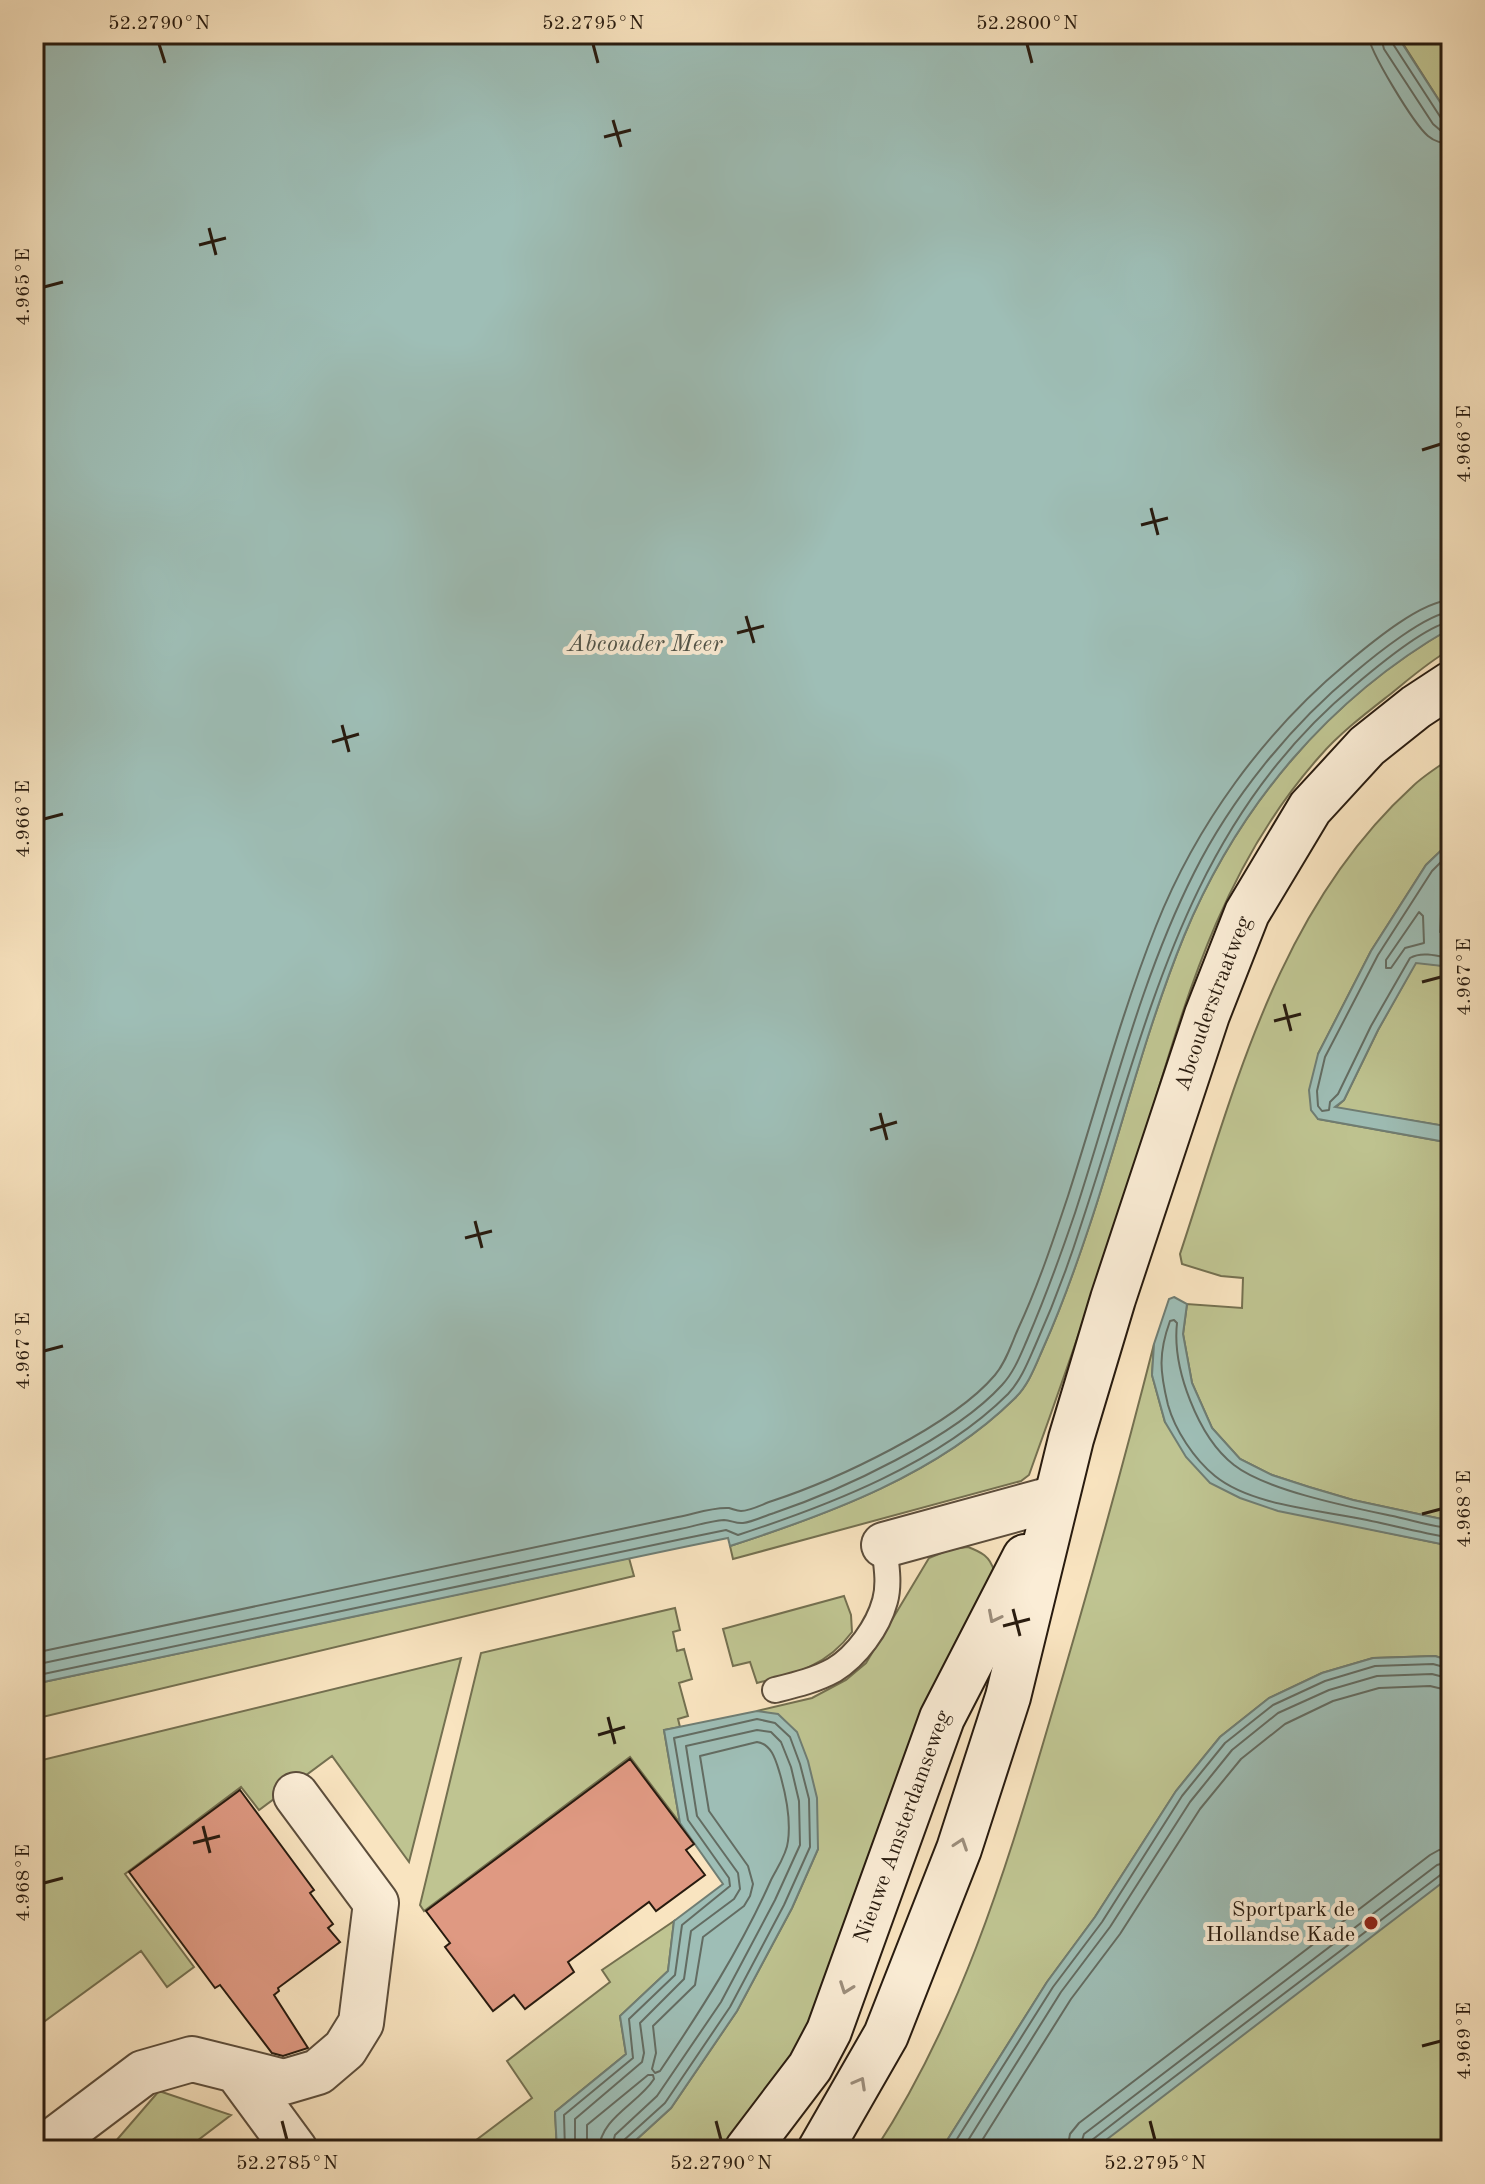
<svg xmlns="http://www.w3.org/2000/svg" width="1485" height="2184" font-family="'Old Standard TT',serif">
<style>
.green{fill:#bfc491;stroke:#747050;stroke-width:2}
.water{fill:#9ebeb6;stroke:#6f7d73;stroke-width:2}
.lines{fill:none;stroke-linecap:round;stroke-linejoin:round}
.shore{stroke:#636c62;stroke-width:2}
.building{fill:#df9982;stroke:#281b0f;stroke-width:2}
.lane-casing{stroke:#5c4d3b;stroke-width:28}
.street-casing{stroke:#5c4d3b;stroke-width:48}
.secondary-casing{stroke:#281b0f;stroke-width:48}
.lane{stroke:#fbedd6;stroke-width:24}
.street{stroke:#fbedd6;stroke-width:44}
.secondary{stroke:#fbedd6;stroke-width:44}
.oneway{stroke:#9c8e7c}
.ticks{fill:none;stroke:#281b0f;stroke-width:3}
.poi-dot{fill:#8f2418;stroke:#fbedd6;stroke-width:3}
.labels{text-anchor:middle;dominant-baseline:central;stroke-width:8;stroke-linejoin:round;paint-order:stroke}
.street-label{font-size:22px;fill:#281b0f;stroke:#fbedd6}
.poi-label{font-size:22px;fill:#281b0f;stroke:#fbedd6;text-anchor:end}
.water-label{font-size:24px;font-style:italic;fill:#515449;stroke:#fbedd6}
.neatline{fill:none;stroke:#281b0f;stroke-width:3}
.ticks-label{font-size:20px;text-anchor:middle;fill:#281b0f}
</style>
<rect width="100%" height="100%" fill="#f9e4c0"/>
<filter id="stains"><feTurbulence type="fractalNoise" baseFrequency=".0025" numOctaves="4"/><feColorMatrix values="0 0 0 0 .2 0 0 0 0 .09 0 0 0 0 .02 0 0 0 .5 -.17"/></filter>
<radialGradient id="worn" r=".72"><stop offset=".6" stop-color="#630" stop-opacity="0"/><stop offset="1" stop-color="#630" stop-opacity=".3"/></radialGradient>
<path class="green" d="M1396 34H1451V119L1400 39Z
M1451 628V649C1428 662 1408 680 1388 696 1365 714 1339 734 1320 756 1213 876 1180 1023 1133 1172 1100 1274 1065 1375 1029 1475L1021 1481 733 1559 730 1546C829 1514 938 1474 1014 1399 1029 1385 1036 1364 1044 1346 1062 1306 1076 1266 1090 1224 1122 1128 1146 1029 1184 936 1238 806 1329 698 1451 628Z
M1451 758V841L1426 865 1371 951 1318 1054V1119L1451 1143V1521L1353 1500 1309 1487 1272 1475 1240 1459 1212 1428 1192 1383 1183 1334 1187 1304 1242 1308 1243 1278 1221 1276 1182 1264 1180 1254C1235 1088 1278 909 1412 787 1423 776 1438 767 1451 758Z
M1416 962 1451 967V1127L1335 1108 1344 1100 1378 1030Z
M1154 1344 1152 1375 1165 1422 1365 1528 1451 1546V1661L1435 1656 1373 1658 1322 1673 1269 1698 1220 1737 1176 1791 1095 1917 1047 1982 941 2150H875C959 2022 1004 1876 1047 1730 1085 1602 1121 1474 1154 1344Z
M968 1547C981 1552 990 1556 994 1571L795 2063 736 2150H625L671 2108 737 2011 792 1908 818 1849 778 1715 757 1711 812 1698 846 1680 866 1663 929 1558 951 1549Z
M629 1558 634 1576 34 1719V1684Z
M844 1596 851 1615 852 1632C827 1666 795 1674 757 1683L750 1662 733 1666 723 1629Z
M675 1608 680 1630 673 1632 677 1651 684 1649 692 1679 679 1683 688 1716 678 1719 680 1727 664 1730 680 1823 630 1757 424 1911 420 1905 481 1653Z
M461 1658 409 1862 332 1756 259 1810 241 1787 125 1874 194 1967 167 1987 141 1951 34 2029V1762Z
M1451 1802V2150H1005Z
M674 1921 668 1971 620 2016 626 2054 555 2112 557 2150H463L532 2098 507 2061 610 1982 602 1970Z
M159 2091 231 2115 185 2150H108Z"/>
<path class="water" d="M34 34H1396L1451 119V628C1329 698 1238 806 1184 936 1146 1029 1122 1128 1090 1224 1076 1266 1062 1306 1044 1346 1036 1364 1029 1385 1014 1399 938 1474 829 1514 730 1546L728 1538 684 1547 34 1684Z
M1451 841V900L1441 914 1440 932 1451 935V967L1416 963 1378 1030 1344 1100 1335 1107 1451 1127V1143L1318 1119 1311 1110 1309 1090 1318 1054 1371 951 1426 865Z
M1174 1297 1187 1304 1183 1334 1192 1383 1212 1428 1240 1459 1272 1475 1309 1487 1353 1500 1451 1521V1546L1278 1511 1240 1498 1210 1483 1186 1457 1165 1422 1152 1375 1154 1344 1169 1299Z
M1435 1656 1451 1661V1876L1093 2150H941L1047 1982 1095 1917 1176 1791 1220 1737 1269 1698 1322 1673 1373 1658Z
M757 1711 778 1714 797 1732 808 1761 817 1798 818 1849 792 1908 737 2011 671 2108 625 2150H557L555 2112 626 2054 620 2016 668 1971 674 1921 723 1884 680 1823 664 1730Z"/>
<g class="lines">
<path class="shore" d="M1368 34C1369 51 1414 124 1428 136 1435 142 1442 143 1451 144
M1380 34 1384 49 1433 124 1440 130 1451 132
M1390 34 1393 44 1441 118 1451 122
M1451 852 1432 871 1378 955 1325 1057 1317 1091 1318 1106 1322 1111 1329 1110 1330 1102 1338 1094 1371 1026 1410 958C1422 951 1438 956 1451 959
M1419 912 1423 916 1424 943 1405 948 1391 968H1386V960Z
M1451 1528C1433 1527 1415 1521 1397 1517 1355 1508 1267 1491 1234 1465 1198 1437 1172 1368 1177 1323L1174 1320 1170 1321C1158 1354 1160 1372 1168 1405 1175 1430 1194 1459 1215 1476 1252 1506 1321 1510 1367 1520 1395 1526 1423 1533 1451 1538
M34 1653 678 1517C694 1514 712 1507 729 1508 733 1509 737 1511 741 1511 750 1511 763 1504 772 1501 836 1480 952 1426 995 1375 1006 1362 1011 1345 1018 1329 1038 1286 1053 1241 1068 1196 1097 1106 1121 1014 1156 926 1196 825 1264 732 1347 663 1371 643 1421 601 1451 600
M34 1665 680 1529C695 1526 710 1521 724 1520 731 1520 736 1524 743 1523 753 1522 764 1516 774 1513 842 1490 954 1438 1002 1385 1014 1372 1020 1356 1027 1340 1045 1298 1060 1257 1075 1213 1112 1100 1140 980 1194 873 1231 799 1290 726 1354 673 1374 656 1427 613 1451 612
M34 1676 682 1539 726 1530 738 1535C830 1505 939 1463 1008 1394 1021 1380 1028 1362 1035 1346 1053 1306 1068 1266 1081 1225 1147 1027 1184 827 1354 686 1374 669 1428 624 1451 622
M757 1742C772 1744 776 1761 780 1774 786 1795 791 1819 788 1841 787 1854 777 1868 771 1880 741 1948 701 2010 660 2071L655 2073 652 2069 656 2053 653 2026 695 1985 703 1937 744 1906 750 1896 753 1884 748 1866 709 1811 700 1756Z
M565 2150 564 2115 633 2058 629 2019 675 1975 682 1925 730 1886 729 1878 688 1820 674 1738 757 1719 775 1723 790 1737 800 1764 809 1799 810 1847 784 1905 730 2007 665 2103 623 2141 621 2150
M575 2150V2119L642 2062 644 2053 640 2023 684 1979 691 1931 734 1899 740 1889 738 1873 697 1816 686 1746 757 1730 771 1732 781 1742 791 1767 799 1801 800 1845 775 1900 721 2002 657 2096 615 2135 611 2150
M587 2150V2125L648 2075H653L654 2079C638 2104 600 2118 599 2150
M950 2150 1053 1987 1102 1922 1182 1796 1225 1743 1273 1705 1325 1681 1375 1666 1433 1664 1451 1669
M962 2150 1061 1992 1110 1927 1190 1802 1232 1750 1278 1713 1329 1690 1377 1676 1432 1674 1451 1679
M976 2150 1071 1999 1120 1934 1200 1809 1241 1759 1285 1724 1333 1701 1379 1688 1430 1686 1451 1691
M1067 2150 1070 2134 1079 2123 1430 1855 1439 1850 1451 1849
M1079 2150 1084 2134 1126 2102 1437 1865 1451 1861
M1089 2150 1092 2140 1132 2109 1443 1873 1451 1871"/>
</g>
<path class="building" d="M630 1759 694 1844 686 1850 705 1875 656 1911 649 1902 568 1962 574 1972 525 2009 514 1995 493 2011 445 1947 450 1943 426 1911Z
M240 1790 314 1890 310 1893 333 1924 328 1928 340 1942 278 1988 279 1991 274 1995 308 2048 283 2056 272 2053 220 1985 215 1988 129 1872Z"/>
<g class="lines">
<defs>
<path id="lane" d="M775 1690C795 1685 816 1680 834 1670 857 1656 878 1627 885 1601 890 1583 886 1563 884 1545"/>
<path id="street" d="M884 1545 1056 1498
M237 2071 295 2150
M41 2150 143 2073 192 2059 284 2082 318 2072 345 2049 361 2023 376 1903 296 1795"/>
<g id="secondary">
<path id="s1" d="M747 2150 810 2067 829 2031 942 1718 1025 1557"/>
<path id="s2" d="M820 2150 886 2035 959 1849 1008 1697 1071 1439 1113 1299 1207 1015 1247 913 1310 808 1367 746 1416 707 1451 684"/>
</g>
</defs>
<use href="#lane" class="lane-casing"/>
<use href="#street" class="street-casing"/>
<use href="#secondary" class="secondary-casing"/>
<use href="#lane" class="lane"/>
<use href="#street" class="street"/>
<use href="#secondary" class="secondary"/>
</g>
<defs><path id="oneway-chevron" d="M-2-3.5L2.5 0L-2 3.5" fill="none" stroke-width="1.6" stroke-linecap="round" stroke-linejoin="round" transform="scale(2)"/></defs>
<g class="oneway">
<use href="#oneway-chevron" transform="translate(994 1617) rotate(117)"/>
<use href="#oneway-chevron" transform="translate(961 1844) rotate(-71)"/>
<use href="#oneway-chevron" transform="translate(846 1988) rotate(110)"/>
<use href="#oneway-chevron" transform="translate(860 2083) rotate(-61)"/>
</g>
<path class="ticks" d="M159 44 165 63M593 44 598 63M1027 44 1032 63M613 120 621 147M604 137 631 130M209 228 216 255M199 245 226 238M44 287 63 282M1422 450 1441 444M1151 508 1158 535M1141 525 1168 518M746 616 754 643M737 633 764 626M342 725 349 752M332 742 359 734M44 819 63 814M1422 982 1441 977M1284 1004 1291 1031M1274 1021 1301 1014M880 1113 887 1140M870 1130 897 1122M475 1221 482 1248M465 1238 492 1231M44 1351 63 1346M1422 1514 1441 1509M1013 1609 1020 1636M1003 1626 1030 1619M608 1717 615 1744M598 1735 625 1727M203 1826 210 1853M193 1843 220 1836M44 1883 63 1878M1422 2046 1441 2041M282 2121 287 2140M716 2121 721 2140M1150 2121 1155 2140"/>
<circle class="poi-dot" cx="1371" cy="1923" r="8"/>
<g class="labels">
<g class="street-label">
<text stroke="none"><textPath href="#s2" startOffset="1216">Abcouderstraatweg</textPath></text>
<text stroke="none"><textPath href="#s1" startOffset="362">Nieuwe Amsterdamseweg</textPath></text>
</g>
<g class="poi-label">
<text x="1355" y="1910">Sportpark de<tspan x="1355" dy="25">Hollandse Kade</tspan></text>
</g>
<g class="water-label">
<text x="645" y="645">Abcouder Meer</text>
</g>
</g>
<rect width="1485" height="2184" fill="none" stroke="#f9e4c0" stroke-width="88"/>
<rect x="44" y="44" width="1397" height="2096" class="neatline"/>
<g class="ticks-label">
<text x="159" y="29">52.2790°N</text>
<text x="593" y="29">52.2795°N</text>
<text x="1027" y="29">52.2800°N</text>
<text transform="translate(22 287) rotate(-90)" y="7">4.965°E</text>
<text transform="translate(1463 444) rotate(-90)" y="7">4.966°E</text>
<text transform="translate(22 819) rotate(-90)" y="7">4.966°E</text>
<text transform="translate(1463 977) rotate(-90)" y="7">4.967°E</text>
<text transform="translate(22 1351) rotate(-90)" y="7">4.967°E</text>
<text transform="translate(1463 1509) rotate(-90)" y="7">4.968°E</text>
<text transform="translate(22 1883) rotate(-90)" y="7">4.968°E</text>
<text transform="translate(1463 2041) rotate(-90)" y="7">4.969°E</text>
<text x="287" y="2169">52.2785°N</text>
<text x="721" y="2169">52.2790°N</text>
<text x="1155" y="2169">52.2795°N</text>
</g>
<rect width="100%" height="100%" filter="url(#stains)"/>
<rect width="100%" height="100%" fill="url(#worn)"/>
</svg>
